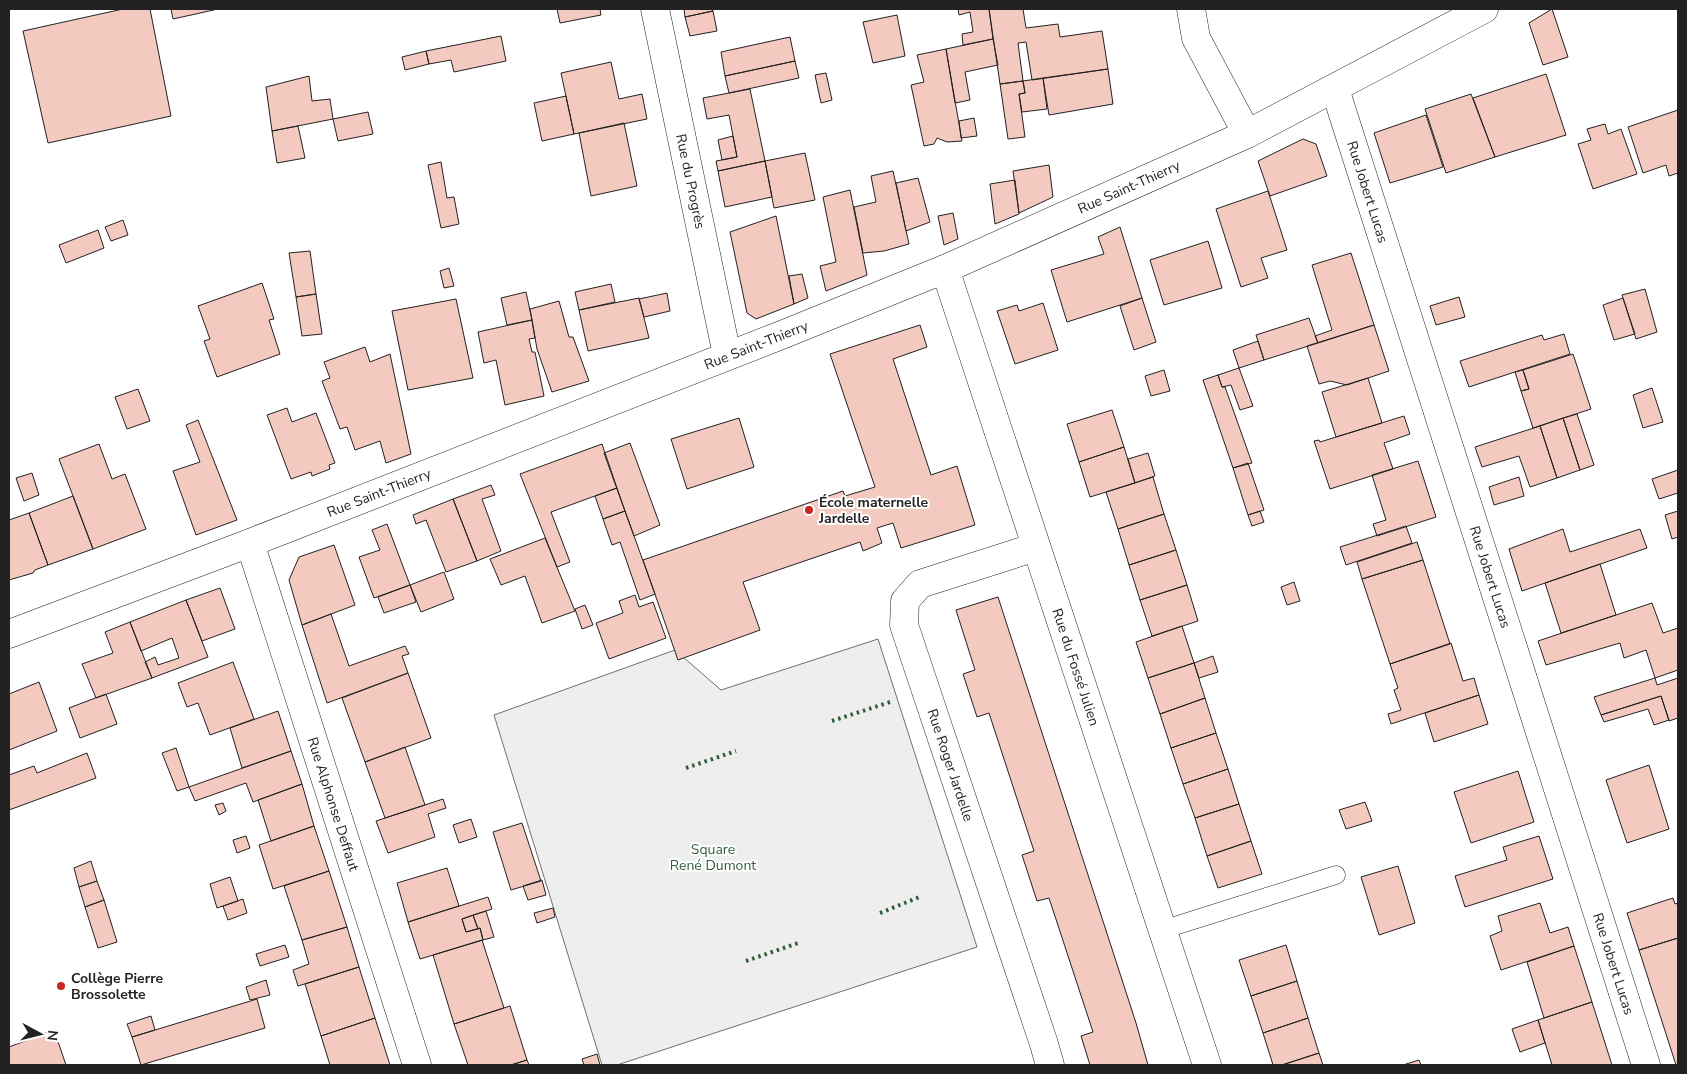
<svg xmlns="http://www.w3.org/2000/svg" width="1687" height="1074" font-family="'Nunito Sans',sans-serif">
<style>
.green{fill:#eee;stroke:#6f6f6f}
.building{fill:#f3c9c0;stroke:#222}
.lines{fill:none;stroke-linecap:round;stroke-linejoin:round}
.service-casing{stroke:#222;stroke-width:19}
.minor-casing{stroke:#222;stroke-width:29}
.service{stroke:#fff;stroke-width:18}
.minor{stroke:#fff;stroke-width:28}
.hedge{stroke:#2f5e38;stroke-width:4;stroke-dasharray:2.5 4;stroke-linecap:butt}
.poi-dot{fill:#c62828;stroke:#fff;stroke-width:2}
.labels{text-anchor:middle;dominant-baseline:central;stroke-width:4;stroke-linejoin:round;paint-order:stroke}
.street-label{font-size:14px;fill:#222;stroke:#fff}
.poi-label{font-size:14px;font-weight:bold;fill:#222;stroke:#fff;text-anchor:start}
.park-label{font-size:14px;fill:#2f5e38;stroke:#fff}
</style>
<rect width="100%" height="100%" fill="#fff"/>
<path class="green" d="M878 639 977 947 617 1065H602L494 715 675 650 721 690Z"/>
<path class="building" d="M123 9H150L171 116 48 143 23 31Z
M171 9H218L173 19Z
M557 9H600L601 15 560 23Z
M684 9H712L713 11 685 17Z
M958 9H989L993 39 963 45 962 34 973 32 970 12 959 15Z
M989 9H1023L1026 28 1058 24 1060 37 1102 31 1108 69 1032 80 1026 42 1018 43 1023 81 1000 84Z
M1552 9 1568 57 1543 65 1529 23Z
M713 11 717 31 690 36 685 17Z
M897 15 905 56 873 63 863 22Z
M501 36 506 61 454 72 451 60 429 64 426 51Z
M790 37 795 61 725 76 721 52Z
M993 39 998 65 965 72 970 100 955 103 946 49Z
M946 49 962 141 947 142 937 138 934 144 924 146 911 85 924 82 917 55Z
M426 51 429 64 405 70 402 57Z
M795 61 799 78 729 93 725 76Z
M611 62 619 99 642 94 647 119 574 134 561 73Z
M1108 69 1113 104 1049 115 1043 78Z
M826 73 832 100 821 103 815 75Z
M1546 74 1566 135 1495 157 1473 98Z
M309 76 312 101 330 99 333 119 272 131 266 87Z
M1043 78 1047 109 1022 112 1019 94 1025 93 1023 81Z
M1023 81 1025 93 1019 94 1025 137 1008 139 1000 84Z
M750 89 765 161 718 171 716 161 737 157 729 115 707 119 703 98Z
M1471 94 1495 157 1446 173 1425 109Z
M566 96 574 134 542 141 534 103Z
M1678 110V173L1669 176 1666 165 1643 173 1628 127Z
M368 112 373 134 338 141 333 119Z
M1426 115 1443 167 1390 183 1374 133Z
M974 118 977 136 961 138 959 121Z
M624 123 637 186 591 196 579 133Z
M1605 124 1608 134 1621 129 1637 174 1593 189 1578 144 1591 140 1587 129Z
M298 126 305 158 277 163 272 131Z
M733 136 737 157 722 160 718 140Z
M1303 139 1316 144 1327 176 1270 196 1258 161Z
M805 153 815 200 774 208 765 161Z
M765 161 772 197 725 207 718 171Z
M441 162 447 198 454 197 459 224 441 228 428 165Z
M1049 165 1053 197 1019 213 1013 171Z
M893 171 909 244 884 251 863 253 854 207 876 202 871 176Z
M918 178 930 222 906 231 896 183Z
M1015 180 1019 214 995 224 990 184Z
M850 190 867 275 826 291 820 266 836 262 823 197Z
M1268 191 1287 250 1261 258 1268 278 1241 287 1216 209Z
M953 213 958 239 944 245 938 216Z
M776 216 794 304 756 319 747 313 730 232Z
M123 220 128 235 111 241 105 227Z
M1120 227 1142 298 1067 322 1051 270 1104 254 1098 237Z
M98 230 104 248 66 263 59 245Z
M1208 241 1222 288 1164 305 1150 260Z
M310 251 316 294 296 297 289 253Z
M1351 253 1374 325 1318 343 1315 336 1332 330 1312 265Z
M449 268 454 286 444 288 440 271Z
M802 274 808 298 794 304 789 276Z
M262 283 274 319 269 320 280 354 217 377 204 341 210 339 198 306Z
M611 284 615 302 579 310 575 292Z
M1645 289 1657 332 1636 339 1622 295Z
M526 292 532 320 507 325 501 298Z
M667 293 670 311 644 317 639 299Z
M316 294 322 334 302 336 296 297Z
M1459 297 1465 317 1436 325 1430 306Z
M639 298 649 338 588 351 579 310Z
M1142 298 1156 342 1134 350 1120 306Z
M1623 298 1635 334 1614 340 1603 305Z
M456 299 473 378 408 390 392 311Z
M559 301 569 337H573L589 381 552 392 537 349 530 309Z
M1043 303 1058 350 1015 364 997 311 1017 305 1019 311Z
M1309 318 1318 343 1264 360 1256 335Z
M532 320 535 338 529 339 532 352H535L544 396 505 405 496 360 484 363 478 332Z
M920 325 927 347 893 359 931 475 957 466 975 525 901 548 893 523 877 528 882 543 863 551 860 542 743 582 760 630 678 660 643 560 843 491 845 496 875 487 830 354Z
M1374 325 1389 371 1347 385 1330 381 1319 384 1307 346Z
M1564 334 1570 354 1469 387 1460 361 1542 335 1544 340Z
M1258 341 1264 360 1239 368 1233 350Z
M365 347 370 362 390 354 411 454 386 463 380 441 355 450 347 427 340 429 322 381 330 378 324 362Z
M1573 354 1591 409 1533 428 1521 391 1529 389 1523 370Z
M1239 368 1253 406 1240 410 1231 385 1222 387 1218 375Z
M1164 370 1170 391 1151 396 1145 376Z
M1523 370 1529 389 1521 391 1515 372Z
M1218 375 1222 387H1225L1252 463 1233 468 1203 380Z
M1368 378 1382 423 1336 437 1322 392Z
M1652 388 1663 422 1643 428 1633 395Z
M138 389 150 421 127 429 115 397Z
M287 408 292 422 316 413 335 463 329 465 330 469 312 476 311 472 291 479 267 415Z
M1112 410 1124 447 1079 462 1067 424Z
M1577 414 1594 465 1580 470 1563 418Z
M1404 416 1410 434 1384 443 1393 469 1330 489 1314 441 1319 440 1320 442Z
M739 418 754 467 687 489 671 439Z
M1563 418 1580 470 1557 478 1540 426Z
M198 420 237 520 196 535 173 471 200 462 186 425Z
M1540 426 1557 478 1530 487 1519 456 1482 467 1475 447Z
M630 443 660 525 634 536 604 453Z
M99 444 112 479 125 474 146 529 93 549 59 459Z
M602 444 617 488 551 512 570 562 557 567 520 474Z
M1124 447 1135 483 1090 497 1079 462Z
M1148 453 1155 476 1135 483 1128 459Z
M1418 461 1436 517 1377 536 1373 524 1386 520 1372 475Z
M1248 463 1264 510 1248 515 1233 468Z
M1678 470V493L1659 499 1652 479Z
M32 473 39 495 24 501 16 478Z
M1153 477 1164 514 1118 529 1106 492Z
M1519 477 1524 496 1494 505 1489 487Z
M491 485 495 495 482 499 501 551 477 561 453 499Z
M617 488 625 511 603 519 595 496Z
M73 496 93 549 48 565 29 513Z
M453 499 477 561 446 572 426 520 416 524 413 515Z
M625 511 655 594 640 600 620 542 612 545 603 519Z
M1260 511 1264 522 1252 526 1248 515Z
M1678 511V537L1672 539 1665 515Z
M29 513 48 565 35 570 33 573 9 580V520Z
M1164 514 1176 550 1129 565 1118 529Z
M387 524 410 585 374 598 359 557 380 550 372 530Z
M1406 526 1412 543 1346 565 1340 547Z
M1563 529 1570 552 1640 529 1647 548 1522 591 1509 549Z
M545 538 575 611 542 623 525 576 501 585 490 559Z
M1417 542 1423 560 1362 579 1357 562Z
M334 545 355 605 302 625 289 580 299 557Z
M1176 550 1187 585 1140 600 1129 565Z
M1423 560 1450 644 1390 664 1362 579Z
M1600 564 1616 615 1561 633 1545 583Z
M444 572 454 599 421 612 410 585Z
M1294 582 1300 601 1287 605 1281 587Z
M410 585 416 602 384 613 378 597Z
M1187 585 1198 621 1152 636 1140 600Z
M220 588 235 629 202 641 186 600Z
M635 595 639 607 653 602 666 638 609 659 596 623 623 613 619 601Z
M998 597 1136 1023 1148 1065H1090L1081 1036 1093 1032 1049 898 1037 901 1022 855 1034 851 989 713 977 717 963 674 975 670 956 610Z
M186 600 208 657 152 678 145 662 155 657 158 665 179 658 172 638 141 651 130 622Z
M1652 603 1663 633 1678 628V670L1655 678 1646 650 1624 658 1620 643 1546 665 1538 641Z
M585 605 593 625 582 629 575 609Z
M331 614 349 666 405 646 409 654 402 656 408 673 327 703 302 625Z
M130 622 152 678 96 698 82 664 113 653 105 632Z
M1182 626 1194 663 1148 678 1136 642Z
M1451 643 1463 681 1474 678 1479 695 1391 724 1388 714 1401 710 1394 690 1398 688 1390 664Z
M1213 656 1218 672 1199 678 1194 663Z
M233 662 254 719 210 735 198 703 187 707 178 683Z
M1194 663 1205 698 1160 714 1148 678Z
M408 673 431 738 365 762 342 698Z
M1655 678 1657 685 1678 678V718L1669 721 1661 696 1601 715 1594 697Z
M39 682 57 731 9 750V694Z
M106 694 117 724 80 738 69 708Z
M1479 695 1488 724 1434 742 1425 713Z
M1661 696 1669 720 1654 725 1648 709 1604 722 1601 715Z
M1205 698 1216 733 1171 748 1160 714Z
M278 711 291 751 242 768 230 728Z
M1216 733 1228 769 1183 784 1171 748Z
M405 747 425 805 385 818 365 762Z
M176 748 189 787 177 791 162 753Z
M291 751 302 784 253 802 246 783 195 801 189 787Z
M87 753 96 778 9 810V775L34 766 37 773Z
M1649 765 1669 829 1627 843 1606 780Z
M1228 769 1239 804 1195 818 1183 784Z
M1518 771 1534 822 1471 843 1454 792Z
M302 784 314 826 271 841 258 800Z
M443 799 446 808 428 814 435 837 388 853 376 821Z
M1365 802 1372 821 1346 829 1339 810Z
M223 803 226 811 219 815 215 805Z
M1239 804 1251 841 1207 856 1195 818Z
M471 819 477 837 459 843 453 825Z
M522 823 541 881 511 890 493 832Z
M314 826 329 871 273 889 259 845Z
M246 836 250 848 237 853 233 840Z
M1539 836 1553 879 1465 907 1455 876 1507 860 1503 847Z
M1251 841 1262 874 1218 888 1207 856Z
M91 861 97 881 79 887 74 868Z
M1398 866 1415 923 1379 935 1361 877Z
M447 868 459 906 408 922 397 883Z
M329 871 347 927 302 940 284 886Z
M230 877 238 901 217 908 210 884Z
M542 880 546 895 528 900 523 886Z
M97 881 104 900 85 907 79 887Z
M488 897 492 909 462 919 466 932 480 928 483 940 420 959 408 922Z
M1673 898 1675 904 1678 903V938L1639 950 1627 913Z
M243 899 247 913 228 920 223 906Z
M104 900 117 942 98 948 85 907Z
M1540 903 1550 933 1568 927 1574 946 1501 970 1490 936 1502 931 1498 916Z
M553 908 555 917 537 923 534 913Z
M486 911 494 937 483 940 480 928 478 929 473 915Z
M473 915 478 929 466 932 462 919Z
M347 927 359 967 298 986 293 970 309 964 302 940Z
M1678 938V1065H1676L1639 950Z
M482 940 504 1008 454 1024 433 955Z
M285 945 289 957 260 966 256 954Z
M1286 945 1297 981 1251 996 1239 960Z
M1574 946 1592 1002 1544 1018 1527 962Z
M359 967 375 1018 321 1036 305 984Z
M266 980 270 995 250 1000 246 987Z
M1297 981 1308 1018 1263 1033 1251 996Z
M257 999 265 1028 141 1065 132 1037Z
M1592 1002 1612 1065H1552L1538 1020Z
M510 1006 527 1060 511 1065H468L454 1024Z
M151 1016 155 1030 132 1037 127 1024Z
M375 1018 390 1065H330L321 1036Z
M1308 1018 1319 1053 1282 1065H1273L1263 1033Z
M1538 1020 1545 1043 1520 1052 1512 1029Z
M54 1030 66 1065H9V1047Z
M1319 1053 1323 1065H1282Z
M597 1054 600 1065H584L582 1059Z
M527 1060 529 1065H511Z
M1419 1060 1421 1065H1403Z"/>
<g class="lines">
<defs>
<path id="service" d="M1162 930 1336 875"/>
<g id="minor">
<path id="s1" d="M655 9 727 355"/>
<path d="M1191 9 1196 38 1247 134"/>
<path id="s2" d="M1335 89 1646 1065"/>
<path id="s3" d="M945 269 1207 1065"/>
<path id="s4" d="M250 543 417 1065"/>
<path id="s5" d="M1036 547 920 584 905 601 904 625 1044 1044 1050 1065"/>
<path id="s6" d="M9 634 250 543 779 336 945 269 1247 134 1484 9"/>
</g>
</defs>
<use href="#service" class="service-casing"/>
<use href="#minor" class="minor-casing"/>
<use href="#service" class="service"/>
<use href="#minor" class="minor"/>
<path class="hedge" d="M832 721 890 702
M686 768 736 751
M880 913 922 896
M746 961 801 942"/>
</g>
<g class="poi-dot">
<circle cx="809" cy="510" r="5"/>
<circle cx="61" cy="986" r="5"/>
</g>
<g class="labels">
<g class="street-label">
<text stroke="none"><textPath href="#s1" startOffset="176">Rue du Progrès</textPath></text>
<text stroke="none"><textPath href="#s6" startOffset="1206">Rue Saint-Thierry</textPath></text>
<text stroke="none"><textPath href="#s2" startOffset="108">Rue Jobert Lucas</textPath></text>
<text stroke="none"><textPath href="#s6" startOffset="801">Rue Saint-Thierry</textPath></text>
<text stroke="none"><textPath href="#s6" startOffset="396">Rue Saint-Thierry</textPath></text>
<text stroke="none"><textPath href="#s2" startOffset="512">Rue Jobert Lucas</textPath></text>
<text stroke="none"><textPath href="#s3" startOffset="419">Rue du Fossé Julien</textPath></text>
<text stroke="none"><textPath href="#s5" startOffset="316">Rue Roger Jardelle</textPath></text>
<text stroke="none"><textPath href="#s4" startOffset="274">Rue Alphonse Deffaut</textPath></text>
<text stroke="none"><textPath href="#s2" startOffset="918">Rue Jobert Lucas</textPath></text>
</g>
<g class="poi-label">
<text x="819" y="502">École maternelle<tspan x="819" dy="16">Jardelle</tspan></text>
<text x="71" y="978">Collège Pierre<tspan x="71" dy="16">Brossolette</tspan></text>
</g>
<g class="park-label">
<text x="713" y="849">Square<tspan x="713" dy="16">René Dumont</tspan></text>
</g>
</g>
<rect width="1687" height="1074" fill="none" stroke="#222222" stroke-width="20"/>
<g transform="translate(40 1034) rotate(97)" stroke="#ffffff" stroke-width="4" paint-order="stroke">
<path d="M0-4L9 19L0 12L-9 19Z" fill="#222222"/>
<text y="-8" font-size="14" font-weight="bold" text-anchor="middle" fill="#222222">N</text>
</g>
</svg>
